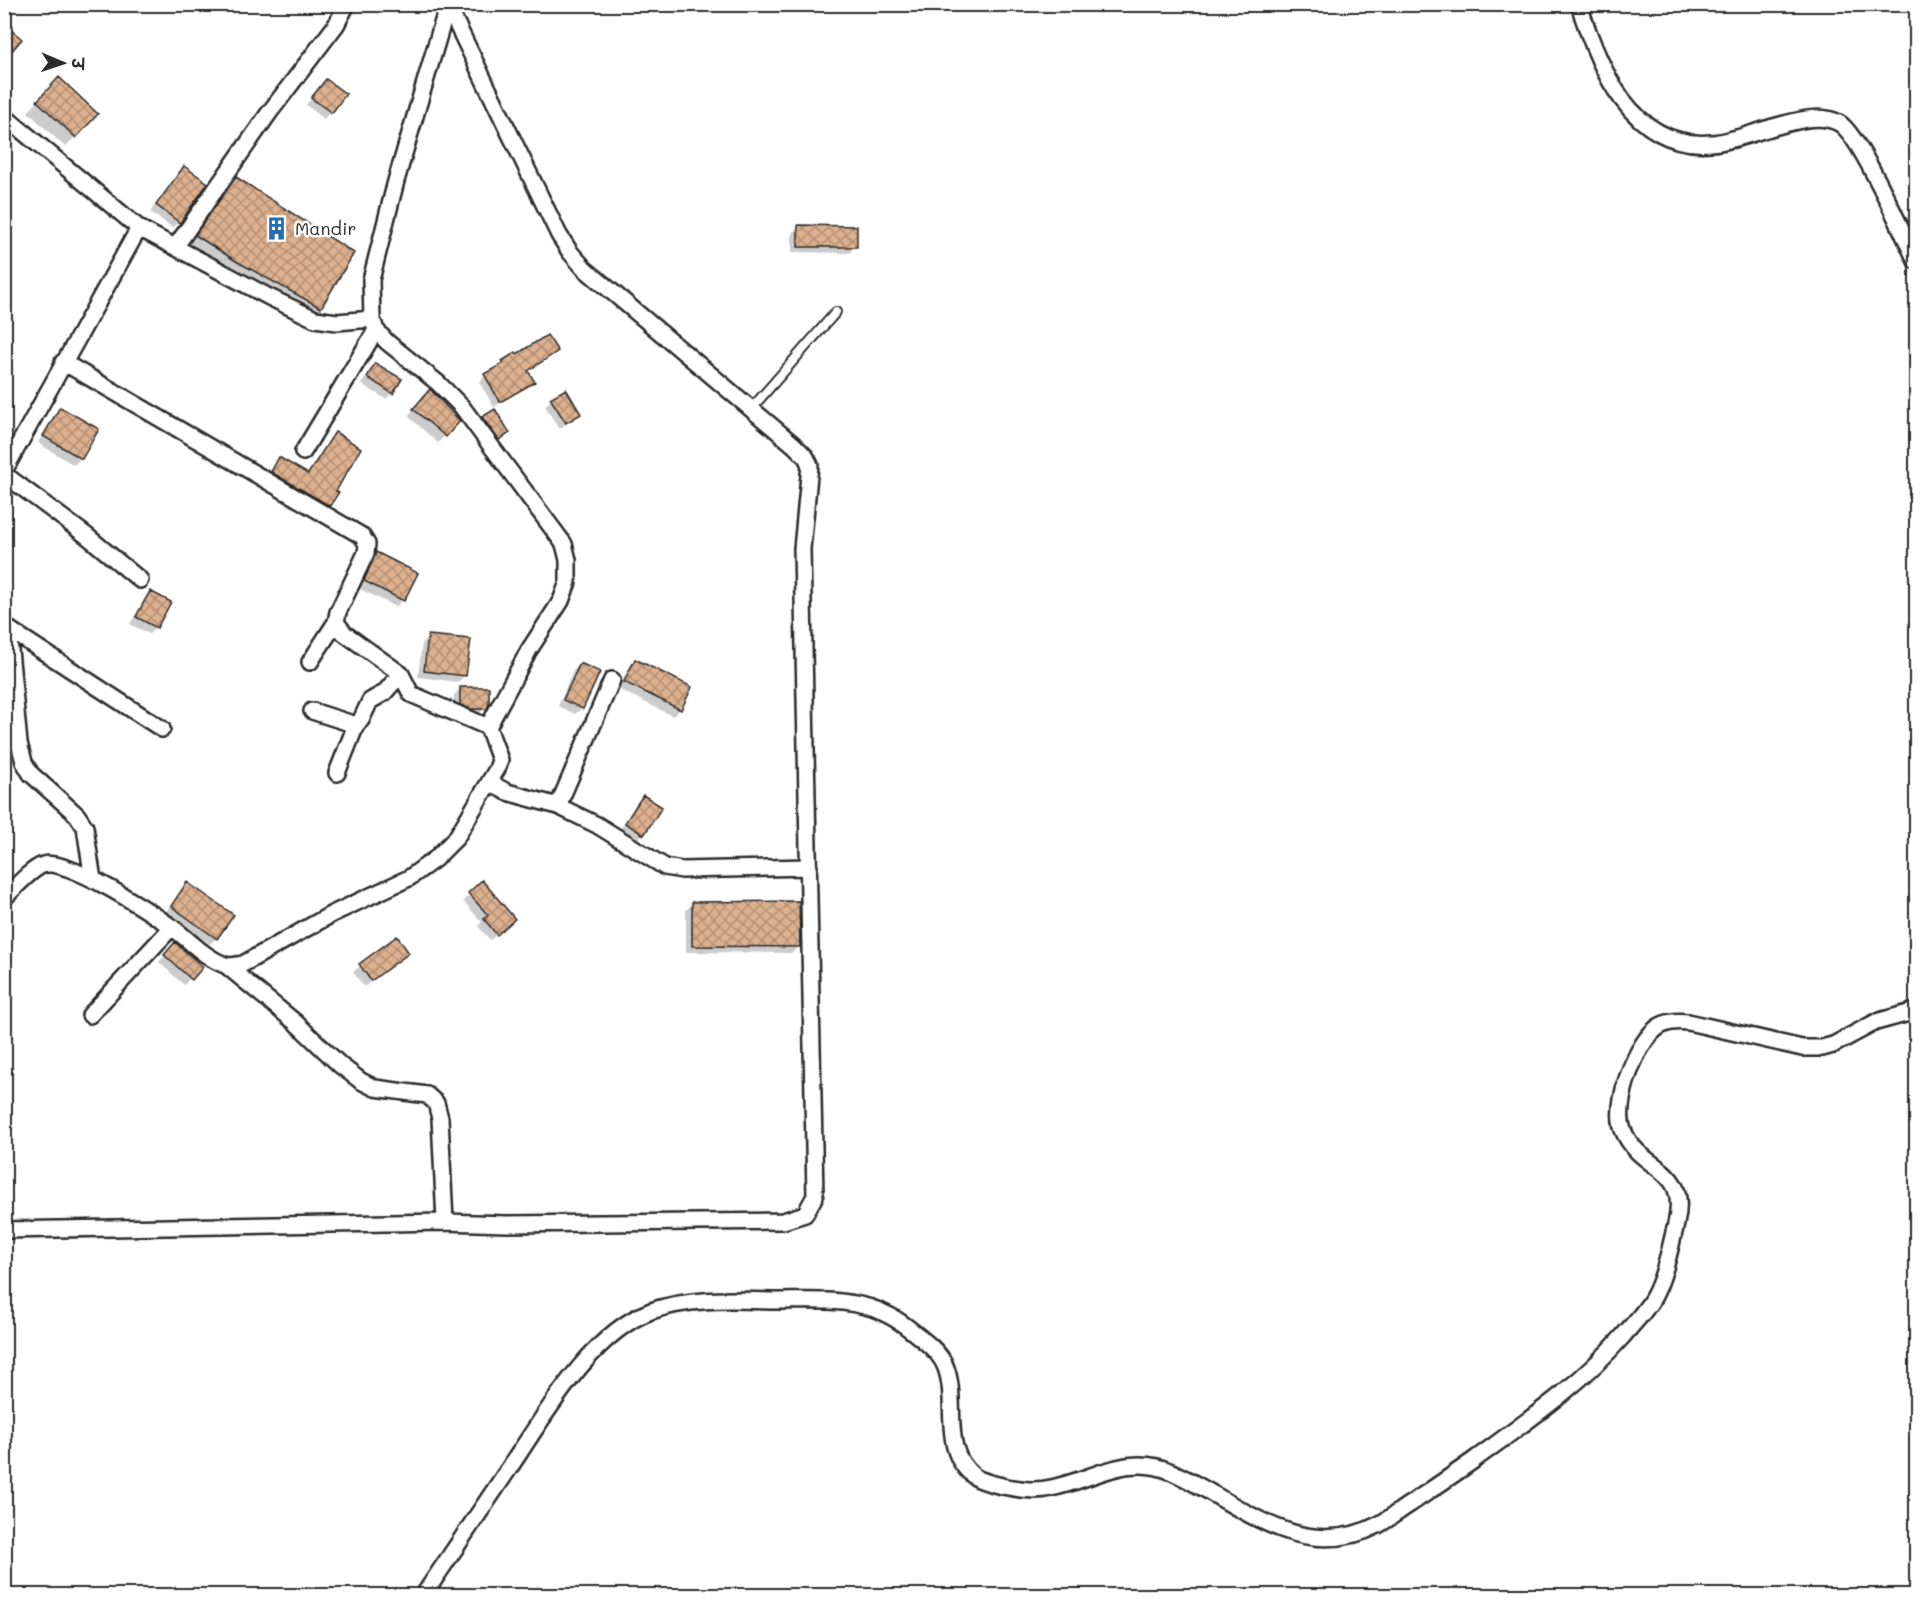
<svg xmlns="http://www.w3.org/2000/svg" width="1921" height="1600" font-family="Mali,'Playpen Sans Deva',sans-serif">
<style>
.shadow{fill:#0003}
.building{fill:url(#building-cross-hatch);stroke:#2b2b2b;stroke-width:1.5}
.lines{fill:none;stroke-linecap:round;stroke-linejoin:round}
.lane-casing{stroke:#2b2b2b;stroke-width:12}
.street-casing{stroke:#2b2b2b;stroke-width:20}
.lane{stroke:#fff;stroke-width:8}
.street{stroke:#fff;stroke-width:15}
.labels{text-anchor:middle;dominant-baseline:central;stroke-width:5;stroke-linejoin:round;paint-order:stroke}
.poi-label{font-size:18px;fill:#2b2b2b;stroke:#fff;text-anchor:start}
</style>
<defs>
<pattern id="building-cross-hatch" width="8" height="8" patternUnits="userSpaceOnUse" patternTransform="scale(1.5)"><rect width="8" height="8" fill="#ddb08e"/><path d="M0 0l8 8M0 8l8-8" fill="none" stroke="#b38f74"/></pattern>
</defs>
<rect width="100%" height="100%" fill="#fff"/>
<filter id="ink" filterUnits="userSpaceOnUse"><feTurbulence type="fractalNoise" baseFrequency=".0167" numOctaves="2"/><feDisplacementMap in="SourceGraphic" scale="12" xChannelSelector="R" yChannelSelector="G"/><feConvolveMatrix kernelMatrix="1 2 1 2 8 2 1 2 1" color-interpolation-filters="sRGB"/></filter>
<g filter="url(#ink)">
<path class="shadow" d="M320 87 344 95 324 119 306 105Z
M49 89 75 137 65 147 28 112Z
M184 168 179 222 173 228 150 212Z
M236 179 320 307 307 320 184 249 223 192Z
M799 226 855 247 849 253 792 252V233Z
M556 351 527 372 533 381 527 387 494 407 479 382 485 376 515 354 517 356Z
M375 365 392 393 386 399 361 384Z
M424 398 458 421 438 443 408 416Z
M551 400 579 414 559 429 545 406Z
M60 409 81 458 74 465 38 443 54 415Z
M483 419 505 435 495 441 480 421Z
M335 434 334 491 329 505 323 512 265 478 279 459 307 475 329 440Z
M376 554 416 573 402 600 396 607 358 588 370 560Z
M150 592 169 603 156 627 149 634 130 624 144 599Z
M429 636 465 675 458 682 418 677 422 643Z
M635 661 680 709 673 716 618 689 629 667Z
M580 664 582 708 575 714 558 706 573 671Z
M461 688 485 708 478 715 454 711V695Z
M643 797V834L637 840 620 830 636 803Z
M482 882 507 926 490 940 478 926 482 922 463 901Z
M187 884 216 938 210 944 165 913Z
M693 903 799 947 792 953 686 952V910Z
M396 938 407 953 364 987 353 972Z
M175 945 201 967 184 985 159 962Z
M4 1121 13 1131 4 1140Z"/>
<path class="building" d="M4 24 22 39 4 60Z
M59 77 98 114 76 138 37 101Z
M326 79 346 94 332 113 311 98Z
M184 166 208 183 180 223 156 205Z
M236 177 354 253 321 308 236 261 195 235Z
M798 225 857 226V247H798Z
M547 335 558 351 528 371 535 382 500 402 484 374 504 363 502 361 516 352 517 354Z
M375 363 402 379 393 394 367 377Z
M430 389 460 421 446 437 413 409Z
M566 389 581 414 566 423 550 398Z
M60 407 99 429 82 459 43 436Z
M495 409 510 433 499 440 482 417Z
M335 432 361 448 336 491 339 492 330 506 271 472 279 457 308 474Z
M376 552 418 573 404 601 364 581Z
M150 591 171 602 157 628 136 617Z
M428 635 471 639 466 676 424 671Z
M635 659 692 687 681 710 624 682Z
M580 663 600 672 583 709 563 700Z
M460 687H489V704L487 709H471L460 705Z
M643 795 662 807 644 835 625 823Z
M482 880 515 919 497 935 484 919 488 915 468 893Z
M187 882 234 915 217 939 171 906Z
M799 901 800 947 692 946V902Z
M397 936 409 953 371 981 359 964Z
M175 942 203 967 192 980 164 955Z"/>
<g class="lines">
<defs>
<path id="lane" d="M751 409 836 312"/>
<path id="street" d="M1579 4C1598 67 1632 150 1711 143 1732 142 1757 131 1777 126 1796 121 1821 113 1839 123 1859 134 1904 235 1916 261
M4 116 139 228 269 297 315 319 337 322 372 319
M176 246 269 113 336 25 347 4
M63 362 362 536 367 544 366 553 338 612 336 622 310 662
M303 452 376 330
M4 471 139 228
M4 474 87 536 140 580
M336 622 344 633 401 674 411 694 488 727
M4 626 162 729
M8 629 19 743 24 762 31 774 77 815 85 827 93 880
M312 711 356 725 361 720 370 701 384 693 401 674
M337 773 356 725
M490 783 507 792 558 806 597 825 665 867 682 870 809 867
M558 806 612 680
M4 898C14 889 31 869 43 865 65 856 152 913 173 928 189 940 205 958 225 965 231 967 237 965 243 964L332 914 409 878 435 859 456 838 497 769 500 760 488 727 529 650 561 601 568 582V560L564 544 462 407 438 383 387 342 376 330 372 319 371 280 396 181 448 4
M228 967 295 1022 340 1065 361 1081 375 1088 427 1095 436 1103 440 1118 445 1222
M90 1015 172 927
M4 1230 445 1222 506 1224 783 1221 805 1214 815 1196 802 549 810 465 806 457 794 445 585 269 570 252 559 235 448 6
M423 1596C452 1553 481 1510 510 1467 545 1415 591 1333 651 1311 691 1297 734 1300 776 1301 813 1301 857 1297 890 1316 902 1322 912 1331 922 1339 932 1347 942 1356 946 1368 959 1404 939 1450 975 1477 983 1482 994 1484 1002 1486 1018 1489 1035 1492 1051 1488 1093 1480 1128 1452 1172 1472 1238 1502 1300 1565 1378 1525 1389 1519 1399 1511 1410 1504 1432 1489 1453 1475 1474 1460 1527 1421 1580 1385 1623 1336 1633 1324 1645 1312 1653 1298 1665 1276 1670 1248 1676 1224 1690 1163 1641 1174 1623 1130 1613 1105 1636 1040 1660 1026 1669 1021 1678 1021 1688 1022L1802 1048H1822L1833 1045 1876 1022 1916 1011"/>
</defs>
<use href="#lane" class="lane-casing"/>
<use href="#street" class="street-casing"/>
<use href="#lane" class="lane"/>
<use href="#street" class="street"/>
</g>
</g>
<defs>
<symbol id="building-bare" viewBox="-9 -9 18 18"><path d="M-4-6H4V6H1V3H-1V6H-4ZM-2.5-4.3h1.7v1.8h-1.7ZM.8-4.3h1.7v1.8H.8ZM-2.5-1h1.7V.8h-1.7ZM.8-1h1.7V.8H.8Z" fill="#1f6fb2" stroke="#fff" stroke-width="2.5" paint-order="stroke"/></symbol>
</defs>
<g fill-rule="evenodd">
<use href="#building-bare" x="260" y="212" width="33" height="33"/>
</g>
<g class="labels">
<g class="poi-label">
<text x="295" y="228">Mandir</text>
</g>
</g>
<rect width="1921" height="1600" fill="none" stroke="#fff" stroke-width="24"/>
<rect x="12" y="12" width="1897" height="1576" fill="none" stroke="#2b2b2b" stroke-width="2" filter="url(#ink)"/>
<g transform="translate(63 63) rotate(92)" stroke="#ffffff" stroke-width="4.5" paint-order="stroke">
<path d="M0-4.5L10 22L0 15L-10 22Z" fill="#2b2b2b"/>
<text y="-9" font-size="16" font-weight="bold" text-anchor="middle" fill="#2b2b2b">उ</text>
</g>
</svg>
